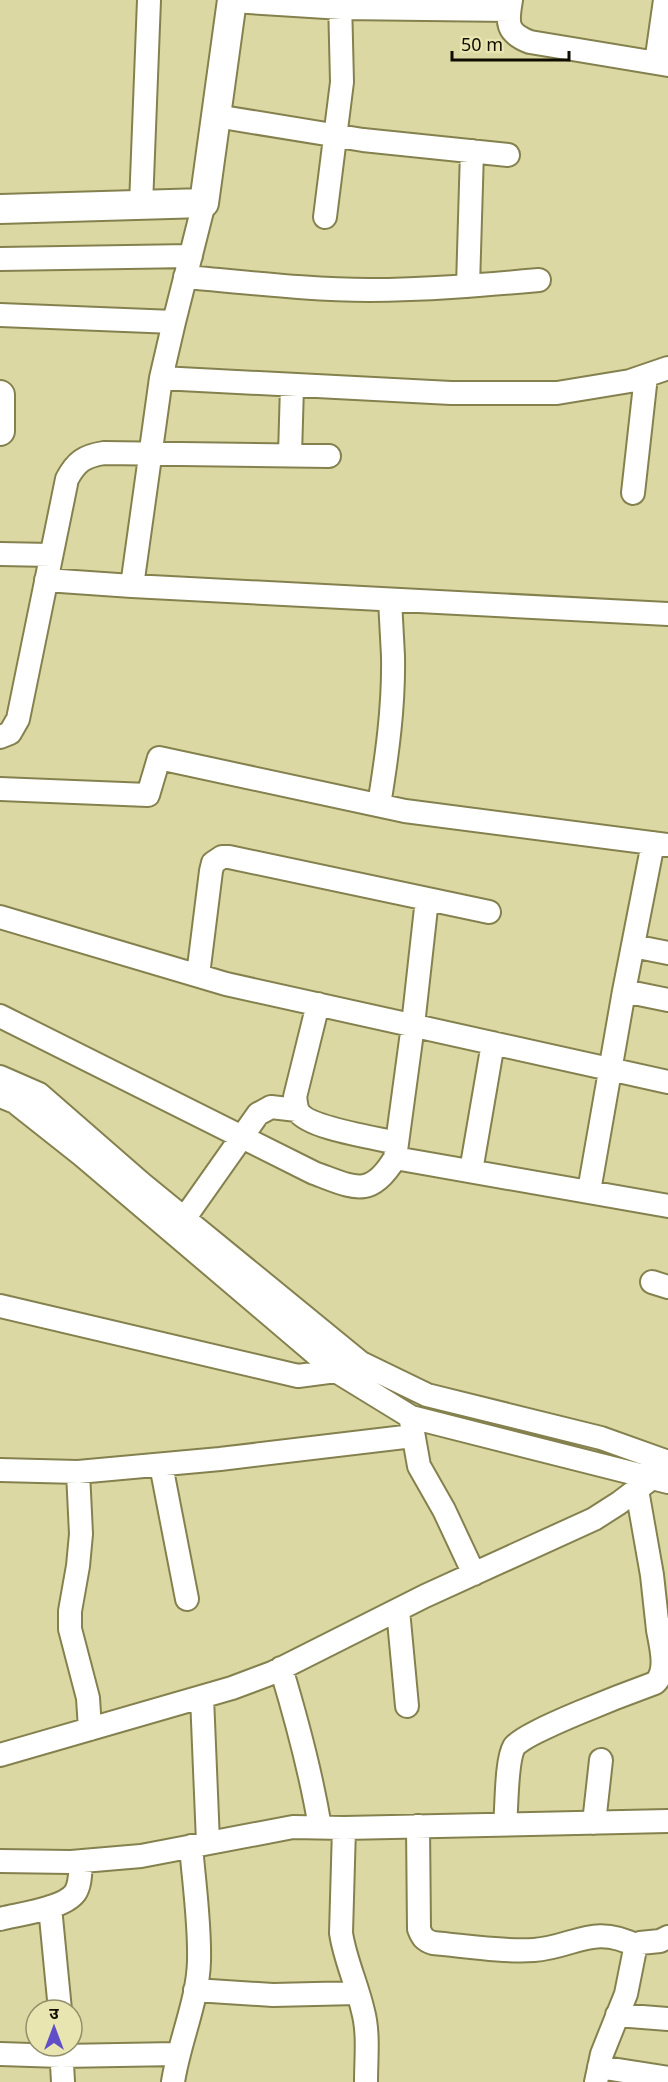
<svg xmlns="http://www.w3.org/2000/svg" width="668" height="2082" font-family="'Noto Sans','Noto Sans Devanagari',sans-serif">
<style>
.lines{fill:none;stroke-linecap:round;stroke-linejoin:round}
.minor-casing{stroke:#84814f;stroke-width:26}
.major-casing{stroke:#84814f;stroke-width:32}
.minor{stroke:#fff;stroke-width:22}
.major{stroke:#fff;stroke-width:28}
</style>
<rect width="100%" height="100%" fill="#dbd8a3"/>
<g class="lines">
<defs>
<path id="minor" d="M511 0C507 23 506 33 530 42L668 65
M232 1 342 8 509 10
M656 63 665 0
M216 116 363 140 508 155
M141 205 149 0
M325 217 342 82 340 0
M0 259 191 256
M185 277C246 282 308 290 369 290 426 290 483 285 539 280
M468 286 472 151
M0 315 174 322 204 203
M174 322 161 378 132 586 668 614
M161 378 451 393H557L630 381 668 368
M290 455 292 386
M633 493 646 376
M0 554 51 555
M46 580 132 586
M0 737 10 733 18 719 67 479C76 462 84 456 104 453L329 456
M0 789 148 795 159 758 405 811 668 845
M379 805C387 756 394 706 393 656 392 637 391 618 390 600
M427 899 413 1025 395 1158 668 1206
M0 917 226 984 668 1082
M633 946 668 953
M198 975 211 871 213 863 222 857H229L489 912
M624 991 653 843
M318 1004 295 1097C296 1101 296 1107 298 1111 307 1128 377 1138 397 1143
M0 1016 314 1173C353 1187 370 1200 395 1158
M0 1077 39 1094 141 1183 361 1363 427 1395 601 1438 668 1462
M0 1096 15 1102 82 1155 336 1371 411 1417 668 1482
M471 1171 493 1043
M589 1191 624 991 668 1000
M184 1219 258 1114 271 1107 297 1110
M652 1282 668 1287
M0 1306 298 1376 336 1371
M411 1421 419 1466 444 1510 474 1574
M161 1465 187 1599
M0 1470 78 1472 220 1459 413 1436
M78 1472 81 1534 78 1566 70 1611V1629L88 1698 90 1729
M637 1490 652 1575 658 1630 668 1629
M398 1610 407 1706
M281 1668C297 1721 311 1773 320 1827
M202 1697 208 1842
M0 1755 232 1688 272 1673 425 1596 594 1519 619 1503 652 1478
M594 1823 601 1760
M505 1824C507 1806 506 1761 514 1747 521 1733 633 1691 655 1683 668 1671 661 1647 658 1630
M418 1826 419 1929C422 1937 424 1940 433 1943 466 1946 501 1952 534 1950 575 1947 593 1923 637 1946
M344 1828 341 1933C345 1960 357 1984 363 2011 369 2033 366 2059 366 2082
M0 1861 71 1862 141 1856 293 1827 344 1828 668 1821
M50 1907 60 2010
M0 1919C19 1914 63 1909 75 1893 81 1884 80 1871 81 1861
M195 1990 273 1995 357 1993
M617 2015 668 2019
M61 2046 63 2082
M0 2054 61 2056 177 2054
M599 2067 668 2078
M173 2082C179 2042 198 2001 199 1961 200 1923 194 1883 191 1846
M596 2082 602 2054 626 1994 635 1949 640 1943 660 1941 668 1937"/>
<path id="major" d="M0 209 204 203 232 0
M0 395V431"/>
</defs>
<use href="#minor" class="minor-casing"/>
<use href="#major" class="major-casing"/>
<use href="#minor" class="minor"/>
<use href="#major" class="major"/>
</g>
<g transform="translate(54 2028)"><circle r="28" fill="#e9e5b0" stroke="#928f6a" stroke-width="1.5"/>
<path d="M0-4.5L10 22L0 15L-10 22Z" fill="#604fc8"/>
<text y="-9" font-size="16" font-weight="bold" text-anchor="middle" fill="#0f0d00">उ</text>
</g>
<path d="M452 51v9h117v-9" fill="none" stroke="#0f0d00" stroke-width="3"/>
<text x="461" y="51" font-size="18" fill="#0f0d00" stroke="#e9e5b0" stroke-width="4.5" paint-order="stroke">50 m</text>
</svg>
